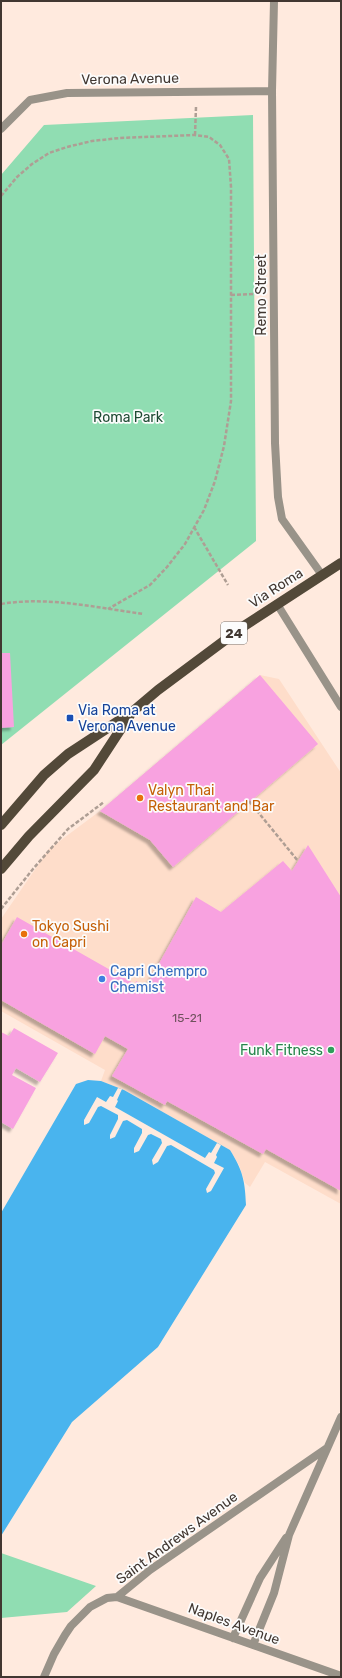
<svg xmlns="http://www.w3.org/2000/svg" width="342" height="1678" font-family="Rubik,sans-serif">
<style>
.built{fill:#feddca}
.green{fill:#90ddb2}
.water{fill:#49b4ee}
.pier{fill:#ffeade}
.building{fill:#f8a2e0;filter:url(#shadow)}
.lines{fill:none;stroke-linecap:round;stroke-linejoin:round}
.path{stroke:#ae9e94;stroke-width:2.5;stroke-dasharray:4 2;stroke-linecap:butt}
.minor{stroke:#999389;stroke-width:8}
.primary{stroke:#534939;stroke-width:10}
.transit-dot{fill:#1a4fb4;stroke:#fcfcfc;stroke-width:1.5}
.food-dot{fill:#e8710a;stroke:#fcfcfc;stroke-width:1.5}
.shop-dot{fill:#3f7fe0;stroke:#fcfcfc;stroke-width:1.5}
.leisure-dot{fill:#2e9e5b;stroke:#fcfcfc;stroke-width:1.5}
.labels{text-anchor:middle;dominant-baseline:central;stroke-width:3.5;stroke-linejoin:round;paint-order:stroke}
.number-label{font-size:12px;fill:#6f525d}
.shield{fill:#fcfcfc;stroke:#79726e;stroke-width:1}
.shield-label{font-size:13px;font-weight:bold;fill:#413731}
.street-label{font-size:14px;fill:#413731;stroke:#fcfcfc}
.park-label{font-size:14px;fill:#1e4a33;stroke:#fcfcfc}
.transit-label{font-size:14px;fill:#164399;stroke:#fcfcfc;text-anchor:start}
.food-label{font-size:14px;fill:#c56008;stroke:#fcfcfc;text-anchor:start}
.shop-label{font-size:14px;fill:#366cbe;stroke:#fcfcfc;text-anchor:start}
.leisure-label{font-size:14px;fill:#27864d;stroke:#fcfcfc;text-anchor:end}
</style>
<defs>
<filter id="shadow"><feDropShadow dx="-3.5" dy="3.5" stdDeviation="1" flood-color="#0004"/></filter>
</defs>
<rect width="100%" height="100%" fill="#ffeade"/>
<path class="built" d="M260 675 279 679 341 773V1204L265 1162 250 1187 245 1183 239 1165 230 1150 124 1090 101 1081 105 1070 1 1011V919L49 849 100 811Z"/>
<path class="green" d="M253 115 256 541 1 745V175L44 125Z
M1 1553 96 1586 67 1612 1 1618Z"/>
<path class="water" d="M88 1080 101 1081 124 1090 230 1150C243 1171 245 1181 246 1205L158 1347 72 1422 1 1536V1213L76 1084Z"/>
<path class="pier" d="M118 1088 122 1089 117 1100 118 1101 115 1107 205 1158 209 1152 211 1153 217 1143 221 1145 216 1155 217 1157 214 1163 224 1168 211 1191 207 1193 206 1189 215 1173 214 1170 171 1145 167 1146 158 1162 153 1165 152 1160 162 1143 161 1139 151 1134 148 1135 139 1151 134 1153V1148L142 1133V1129L127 1120 123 1121 115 1137 110 1139V1135L118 1119V1115L101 1106 98 1107 89 1123 84 1125V1120L97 1097 106 1102 110 1096 113 1097Z"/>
<path class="building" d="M1 653H10L14 727 1 728Z
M260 675 318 744 173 867 150 840 100 811Z
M308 845 341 897V1191L266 1149 263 1154 167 1101 165 1105 112 1076 128 1049 105 1036 95 1054 1 1000V945L17 917 135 984 136 981 146 987 196 897 221 912 283 861 292 871Z
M14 1028 58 1053 40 1082 16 1068 12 1075 36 1088 13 1129 1 1122V1032L9 1036Z"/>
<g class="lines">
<path class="path" d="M195 135 196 107
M1 196 17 177 32 164 49 153 67 147 92 141 120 138 195 135 209 137 220 145 229 159 231 187V401L224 446 215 481 204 510 185 544 167 567 150 585 108 609
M231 295 254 294
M194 527 228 585
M1 604C48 596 98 608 144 614
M249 801 298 861
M1 909 33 869 68 829 104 802"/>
<path class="minor" d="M274 1 272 91 275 443 278 497 282 519 322 575
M1 129 30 100 67 93 272 91
M277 604 341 707
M117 1597 341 1676
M233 1638 260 1578 286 1538
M253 1645 274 1593 289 1535 341 1417
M44 1677 54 1654 65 1635 71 1626 90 1607 107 1598 117 1597 150 1570 327 1448"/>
<path class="primary" d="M1 825 44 775 68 754 132 712 158 690 244 626 341 563
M1 869 29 836 94 770 130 715"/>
</g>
<rect class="transit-dot" x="66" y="714" width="8" height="8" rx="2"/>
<g class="food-dot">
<circle cx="140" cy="798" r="4"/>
<circle cx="24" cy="934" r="4"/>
</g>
<circle class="shop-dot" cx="102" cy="979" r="4"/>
<circle class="leisure-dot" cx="331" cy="1050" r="4"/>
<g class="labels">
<g class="number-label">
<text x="187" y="1018">15-21</text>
</g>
<rect class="shield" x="221" y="622" width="26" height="22" rx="3"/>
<g class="shield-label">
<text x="234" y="633">24</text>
</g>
<g class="street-label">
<text transform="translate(130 79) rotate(-1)">Verona Avenue</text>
<text transform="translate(261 295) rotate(-90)">Remo Street</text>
<text transform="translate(276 588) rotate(-33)">Via Roma</text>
<text transform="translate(177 1538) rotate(-36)">Saint Andrews Avenue</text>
<text transform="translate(234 1624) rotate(20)">Naples Avenue</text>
</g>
<g class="park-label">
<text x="128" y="417">Roma Park</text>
</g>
<g class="transit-label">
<text x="78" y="710">Via Roma at<tspan x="78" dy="16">Verona Avenue</tspan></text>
</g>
<g class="food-label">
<text x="148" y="790">Valyn Thai<tspan x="148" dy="16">Restaurant and Bar</tspan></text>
<text x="32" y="926">Tokyo Sushi<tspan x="32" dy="16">on Capri</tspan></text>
</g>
<g class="shop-label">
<text x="110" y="971">Capri Chempro<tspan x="110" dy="16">Chemist</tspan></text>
</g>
<g class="leisure-label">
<text x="323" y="1050">Funk Fitness</text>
</g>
</g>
<rect width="342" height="1678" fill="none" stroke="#413731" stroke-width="4"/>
</svg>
